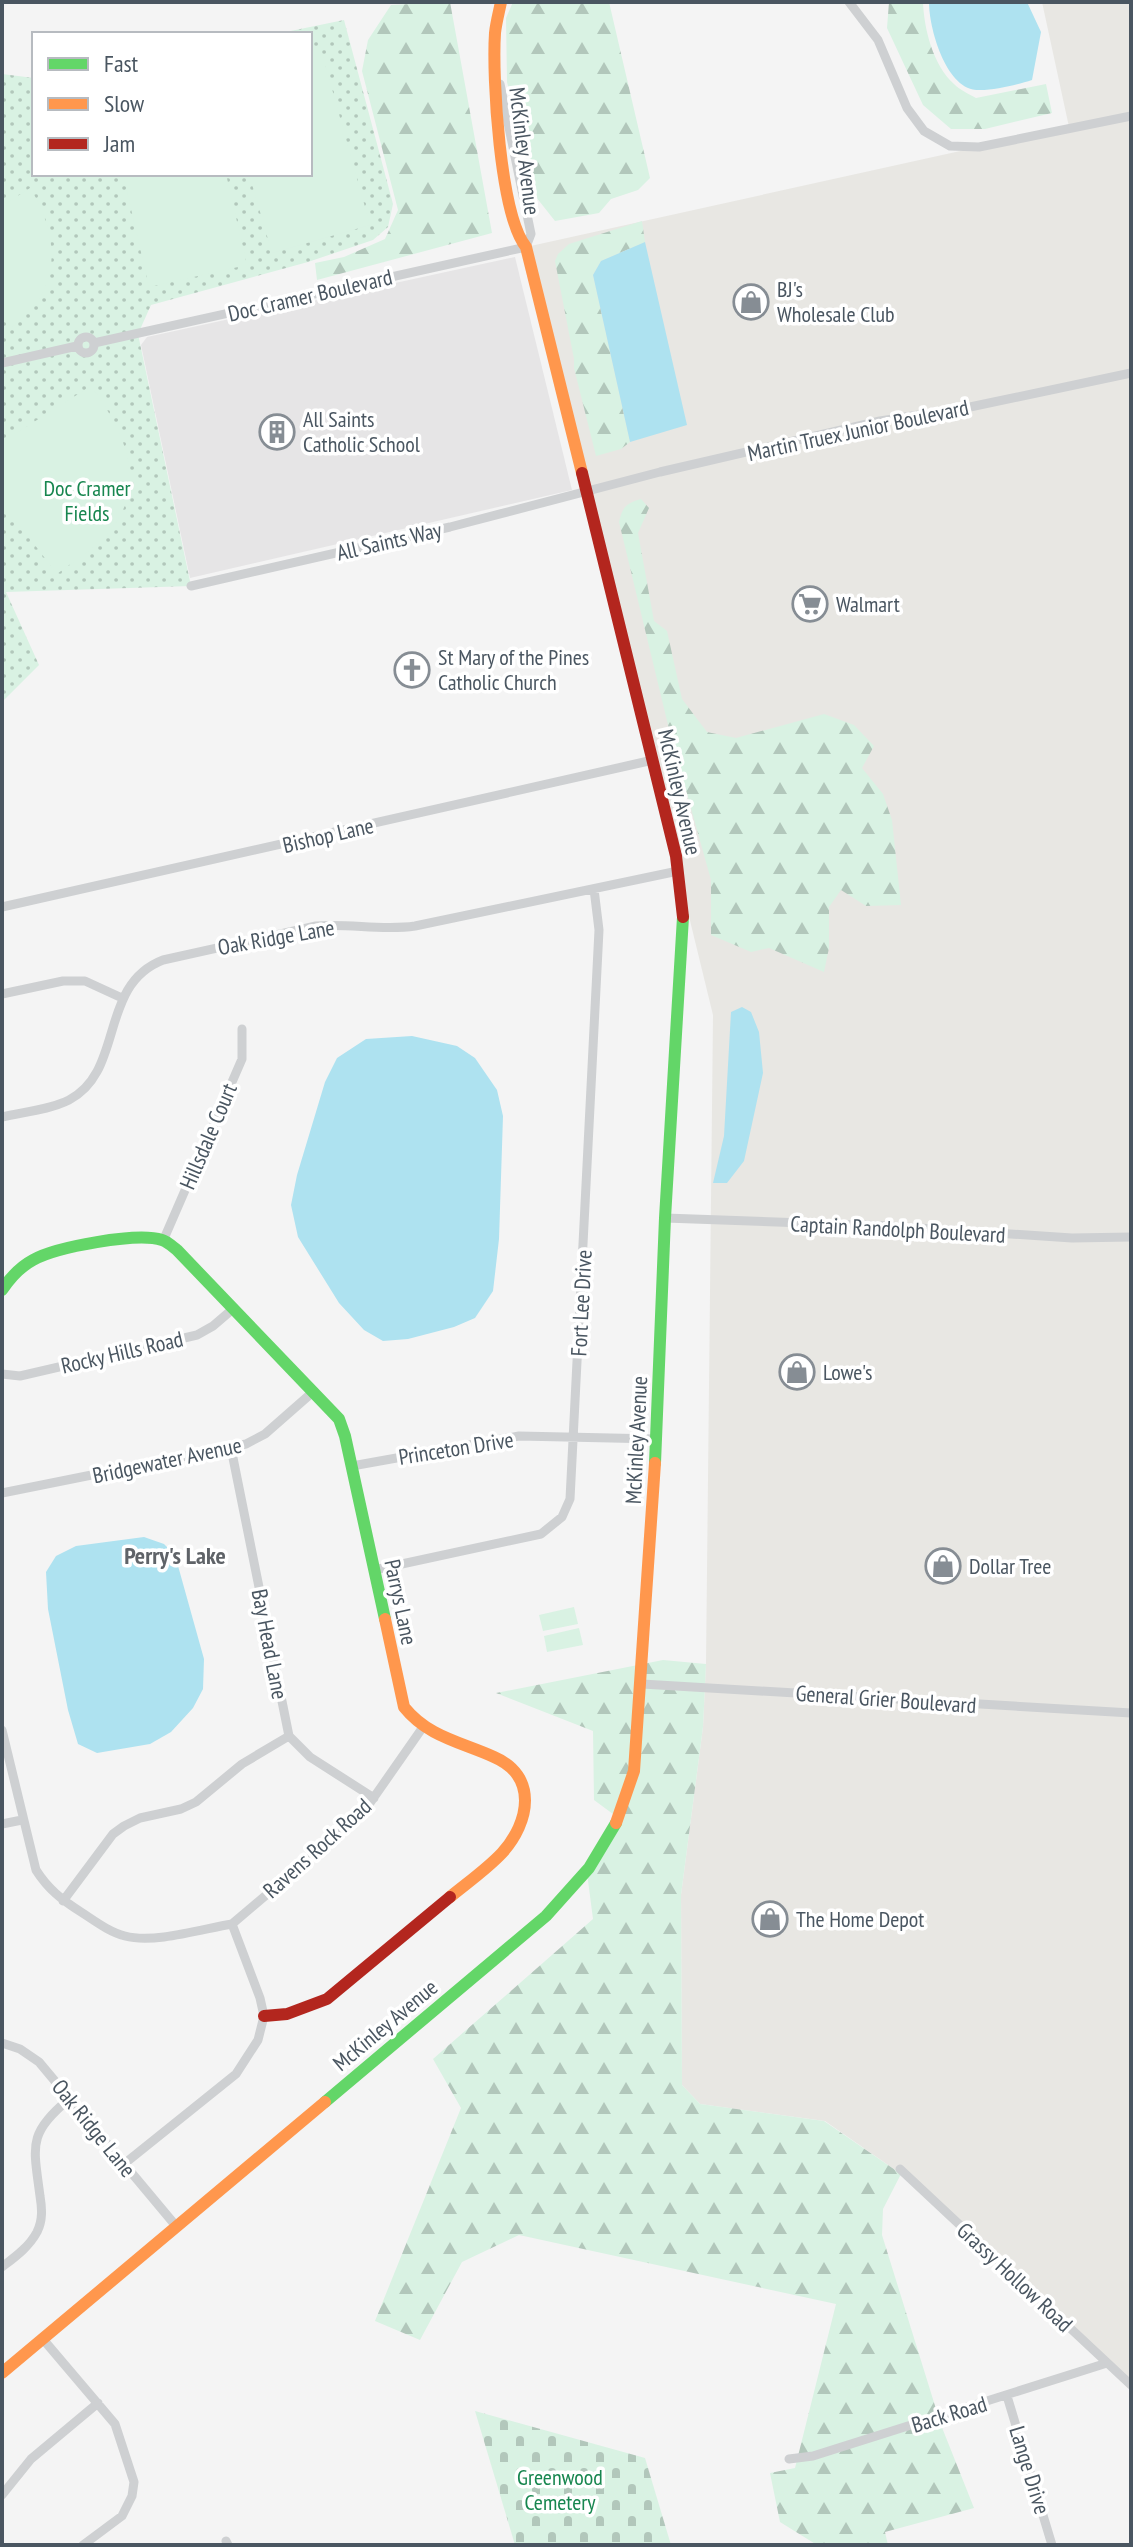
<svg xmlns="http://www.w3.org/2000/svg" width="1133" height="2547" font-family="'PT Sans Narrow',sans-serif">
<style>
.commercial{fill:#e8e7e3}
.education{fill:#e6e5e6}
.forest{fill:url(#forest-firs)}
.cemetery{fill:url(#cemetery-stones)}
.park{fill:url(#park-dots)}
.pitch{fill:#d9f2e3}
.water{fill:#aee2f0}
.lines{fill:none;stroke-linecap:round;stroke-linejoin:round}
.street{stroke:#ced0d2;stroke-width:9}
.fast{stroke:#63d668;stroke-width:12}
.slow{stroke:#ff974d;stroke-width:12}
.jam{stroke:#b3261e;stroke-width:12}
.labels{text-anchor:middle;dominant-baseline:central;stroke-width:7;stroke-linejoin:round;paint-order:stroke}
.street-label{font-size:22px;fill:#4a5661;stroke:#fff}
.poi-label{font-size:22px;fill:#4a5661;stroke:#fff;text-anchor:start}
.park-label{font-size:22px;fill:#17864f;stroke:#fff}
.neighbourhood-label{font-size:24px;font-weight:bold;fill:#5f6368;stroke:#fff}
</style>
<defs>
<pattern id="forest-firs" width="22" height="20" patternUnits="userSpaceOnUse" patternTransform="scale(2)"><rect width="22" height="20" fill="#d9f2e3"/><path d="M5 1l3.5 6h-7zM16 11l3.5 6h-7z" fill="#b2c7bb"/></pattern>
<pattern id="cemetery-stones" width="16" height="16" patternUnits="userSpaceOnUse" patternTransform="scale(2)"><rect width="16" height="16" fill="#d9f2e3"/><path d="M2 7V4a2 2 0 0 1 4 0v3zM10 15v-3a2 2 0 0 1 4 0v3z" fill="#b2c7bb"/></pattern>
<pattern id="park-dots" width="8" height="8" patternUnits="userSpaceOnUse" patternTransform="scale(2)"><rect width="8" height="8" fill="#d9f2e3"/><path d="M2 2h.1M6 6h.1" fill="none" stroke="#b2c7bb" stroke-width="1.8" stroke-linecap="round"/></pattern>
</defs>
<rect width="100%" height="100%" fill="#f4f4f4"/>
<path class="commercial" d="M1042 2H1131V2385L901 2174 825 2121 700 2104 682 2085 681 1895 703 1727 706 1664 713 1015 526 247 1069 127Z"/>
<path class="education" d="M515 257 572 490 190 578 141 345 147 337Z"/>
<path class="forest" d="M450 2 492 233 317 280 315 263 344 257 385 239 398 210 362 71 368 40 391 5Z
M513 2H609L650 178 638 190 611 199 599 213 555 221 536 197 507 82 506 18Z
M889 2H923C924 29 933 65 954 84 960 90 969 94 976 98L1046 84 1052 113 985 129H951L923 105 887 28Z
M642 221 645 242 601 261 593 275 630 442 621 449 596 456 574 368V359L555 261 558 254 569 244Z
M641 499 649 508 638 533 654 621 667 631 682 699 707 732 736 738 824 714 854 725 874 746 862 768 883 794 892 820 901 905 866 906 841 890 829 907V948L824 972 769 948 751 952 711 935V880L669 729 619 522C622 508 626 503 641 499Z
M663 1660 706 1664 703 1727 681 1895 682 2085 700 2104 824 2121 901 2174 883 2209 882 2235 941 2425 974 2508 885 2532 888 2545H817L780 2522 770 2473 795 2468 836 2304 519 2235 462 2262 420 2340 375 2321 461 2108 433 2059 593 1919 587 1873 617 1817 594 1800 593 1731 496 1693Z"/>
<path class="cemetery" d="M475 2411 645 2458 671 2545H515Z"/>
<path class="park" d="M344 20 393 204 388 227 373 240 308 262 151 305 138 334 191 586 6 592 39 665 2 702V74L34 78V174H310V34H276Z"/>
<path class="pitch" d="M320 46 370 225 272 253 249 174H310V49Z
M123 174H226L247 265 149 287Z
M30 188C50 219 61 261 41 296 34 308 22 318 11 328L2 317V206Z
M91 386C124 431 152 487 105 536 91 551 73 562 57 574L2 502V442Z
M574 1607 578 1624 543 1631 539 1615Z
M579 1628 583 1645 547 1652 544 1636Z"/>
<path class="water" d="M929 2H1027L1041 32 1032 80C1016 85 993 91 976 90 945 87 929 27 929 2Z
M645 242 687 425 630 442 593 275 601 261Z
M742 1007 751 1012 759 1032 763 1073 744 1161 727 1183H713L724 1136 731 1012Z
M412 1036 457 1046 475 1058 497 1090 503 1116 499 1239 493 1291 475 1318 454 1327 408 1339 383 1341 364 1330 339 1303 298 1237 291 1205 297 1175 325 1082 337 1058 366 1039Z
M144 1537 164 1544 175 1555 204 1659 203 1689 193 1708 171 1732 150 1744 97 1753 78 1744 68 1710 48 1609 46 1572 56 1556 76 1546Z"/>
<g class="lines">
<path class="street" d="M849 2 878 40 907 108 924 131 950 146 979 147 1131 116
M78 345a8 8 0 1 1 16 0a8 8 0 1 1-16 0Z
M94 343 526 247 531 234 500 84
M2 363 77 346
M191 586 450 527 660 472 880 421 970 407 1131 373
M2 907 653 760
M2 994 63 981H85L122 998
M2 1117C23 1112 49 1110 69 1100 125 1071 98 985 163 960L316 926C349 923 382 931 415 926L678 871
M665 1218 888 1226 1072 1238 1131 1237
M163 1241 242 1059V1029
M2 1374 20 1376 197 1335 213 1326 234 1308
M231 1448 289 1736 310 1757 374 1798
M352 1466 519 1436 657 1439
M2 1493 246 1444 265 1434 314 1391
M374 1570 541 1534 562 1517 570 1499 599 930 594 889
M642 1684 1131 1713
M2 1730 36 1870C48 1889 62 1900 81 1912 95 1921 109 1932 125 1936 154 1944 202 1929 232 1924
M2 1824 22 1820
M63 1901 113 1834 124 1826 140 1818 181 1809 196 1802 242 1764 289 1736
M232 1924 363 1813 423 1727
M2 2043 20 2049 39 2062 176 2226
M124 2164 236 2074 258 2040 264 2016 260 1998 232 1924
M900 2169 1131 2385
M2 2267C15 2257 29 2247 37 2232 43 2220 42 2208 40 2196 33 2143 28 2134 70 2098
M42 2338 115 2424 134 2482 132 2496 122 2516 83 2545
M1007 2396 1052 2545
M789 2459 813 2456 1107 2363
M2 2495 31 2459 98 2403
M226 2541 228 2545"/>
<path class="fast" d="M2 1290C10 1278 20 1267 33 1260 56 1247 137 1232 162 1240 168 1242 173 1247 177 1250L339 1419 345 1436 385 1619
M655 1463 665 1218 683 917
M325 2102 546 1916 589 1868 616 1823"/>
<path class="slow" d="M501 2C499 12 496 23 495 33 492 77 500 215 526 247L582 473
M385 1619 404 1707C428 1737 461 1742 494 1757 538 1776 530 1822 502 1853 487 1869 467 1883 450 1897
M616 1823 634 1771 655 1463
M2 2373 325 2102"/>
<path class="jam" d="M582 473 676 856 683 917
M264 2016 287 2014 327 1999 450 1897"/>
</g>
<defs>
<symbol id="shop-ring" viewBox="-11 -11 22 22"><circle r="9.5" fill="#fff" stroke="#868d94" stroke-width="1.5"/><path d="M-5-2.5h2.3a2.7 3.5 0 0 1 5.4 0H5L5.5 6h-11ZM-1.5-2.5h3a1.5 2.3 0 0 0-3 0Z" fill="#868d94"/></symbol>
<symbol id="building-ring" viewBox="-11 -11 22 22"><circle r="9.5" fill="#fff" stroke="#868d94" stroke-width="1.5"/><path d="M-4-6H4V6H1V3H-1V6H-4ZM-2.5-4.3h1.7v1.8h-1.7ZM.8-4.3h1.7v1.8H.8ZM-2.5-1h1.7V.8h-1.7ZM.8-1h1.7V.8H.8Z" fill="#868d94"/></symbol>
<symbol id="supermarket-ring" viewBox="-11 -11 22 22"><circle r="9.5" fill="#fff" stroke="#868d94" stroke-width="1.5"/><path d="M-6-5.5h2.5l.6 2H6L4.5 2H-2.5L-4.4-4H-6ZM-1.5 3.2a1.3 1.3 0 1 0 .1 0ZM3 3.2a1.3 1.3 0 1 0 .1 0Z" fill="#868d94"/></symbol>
<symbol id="church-ring" viewBox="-11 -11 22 22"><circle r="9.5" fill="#fff" stroke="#868d94" stroke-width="1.5"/><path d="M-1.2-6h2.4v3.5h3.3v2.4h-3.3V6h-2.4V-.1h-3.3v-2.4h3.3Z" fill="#868d94"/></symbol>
</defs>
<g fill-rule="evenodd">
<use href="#shop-ring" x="731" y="282" width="40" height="40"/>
<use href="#building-ring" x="257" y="412" width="40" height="40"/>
<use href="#supermarket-ring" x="790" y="584" width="40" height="40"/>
<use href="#church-ring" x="392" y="650" width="40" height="40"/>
<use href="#shop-ring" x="777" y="1352" width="40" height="40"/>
<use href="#shop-ring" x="923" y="1546" width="40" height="40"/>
<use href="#shop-ring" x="750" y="1899" width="40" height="40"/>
</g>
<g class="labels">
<g class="street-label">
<text transform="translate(525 151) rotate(83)">McKinley Avenue</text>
<text transform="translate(310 295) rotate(-13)">Doc Cramer Boulevard</text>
<text transform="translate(858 430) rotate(-12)">Martin Truex Junior Boulevard</text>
<text transform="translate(389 541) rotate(-13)">All Saints Way</text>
<text transform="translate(680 792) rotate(77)">McKinley Avenue</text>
<text transform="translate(328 835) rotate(-13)">Bishop Lane</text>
<text transform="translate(276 937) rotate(-10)">Oak Ridge Lane</text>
<text transform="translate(208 1136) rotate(-67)">Hillsdale Court</text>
<text transform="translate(898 1229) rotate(3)">Captain Randolph Boulevard</text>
<text transform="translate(581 1303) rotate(-87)">Fort Lee Drive</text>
<text transform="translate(122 1352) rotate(-13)">Rocky Hills Road</text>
<text transform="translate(636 1440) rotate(-87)">McKinley Avenue</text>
<text transform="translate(456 1448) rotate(-9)">Princeton Drive</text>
<text transform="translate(167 1460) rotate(-12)">Bridgewater Avenue</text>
<text transform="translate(401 1602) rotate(78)">Parrys Lane</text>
<text transform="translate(270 1644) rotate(79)">Bay Head Lane</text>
<text transform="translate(886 1699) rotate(4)">General Grier Boulevard</text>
<text transform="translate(317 1848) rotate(-42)">Ravens Rock Road</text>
<text transform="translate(385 2025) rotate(-40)">McKinley Avenue</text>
<text transform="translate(94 2128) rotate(51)">Oak Ridge Lane</text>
<text transform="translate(1015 2277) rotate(43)">Grassy Hollow Road</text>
<text transform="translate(949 2414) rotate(-17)">Back Road</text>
<text transform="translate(1030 2470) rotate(73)">Lange Drive</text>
</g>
<g class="poi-label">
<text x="777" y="289">BJ's<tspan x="777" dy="25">Wholesale Club</tspan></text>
<text x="303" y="419">All Saints<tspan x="303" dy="25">Catholic School</tspan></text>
<text x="836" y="604">Walmart</text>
<text x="438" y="657">St Mary of the Pines<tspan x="438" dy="25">Catholic Church</tspan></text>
<text x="823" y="1372">Lowe's</text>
<text x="969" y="1566">Dollar Tree</text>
<text x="796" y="1919">The Home Depot</text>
</g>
<g class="park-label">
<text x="87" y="488">Doc Cramer<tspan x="87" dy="25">Fields</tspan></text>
<text x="560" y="2477">Greenwood<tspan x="560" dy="25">Cemetery</tspan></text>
</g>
<g class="neighbourhood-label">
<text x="175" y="1555">Perry's Lake</text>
</g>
</g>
<rect width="1133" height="2547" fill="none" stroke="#4a5661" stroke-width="8"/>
<rect x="32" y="32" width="280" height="144" fill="#ffffff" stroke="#b7bbc0" stroke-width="2"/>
<rect x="48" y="58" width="40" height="12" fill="#63d668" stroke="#b7bbc0" stroke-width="2"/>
<text x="104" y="72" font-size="24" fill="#4a5661">Fast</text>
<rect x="48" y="98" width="40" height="12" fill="#ff974d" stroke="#b7bbc0" stroke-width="2"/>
<text x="104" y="112" font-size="24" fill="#4a5661">Slow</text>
<rect x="48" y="138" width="40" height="12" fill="#b3261e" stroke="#b7bbc0" stroke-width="2"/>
<text x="104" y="152" font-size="24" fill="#4a5661">Jam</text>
</svg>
